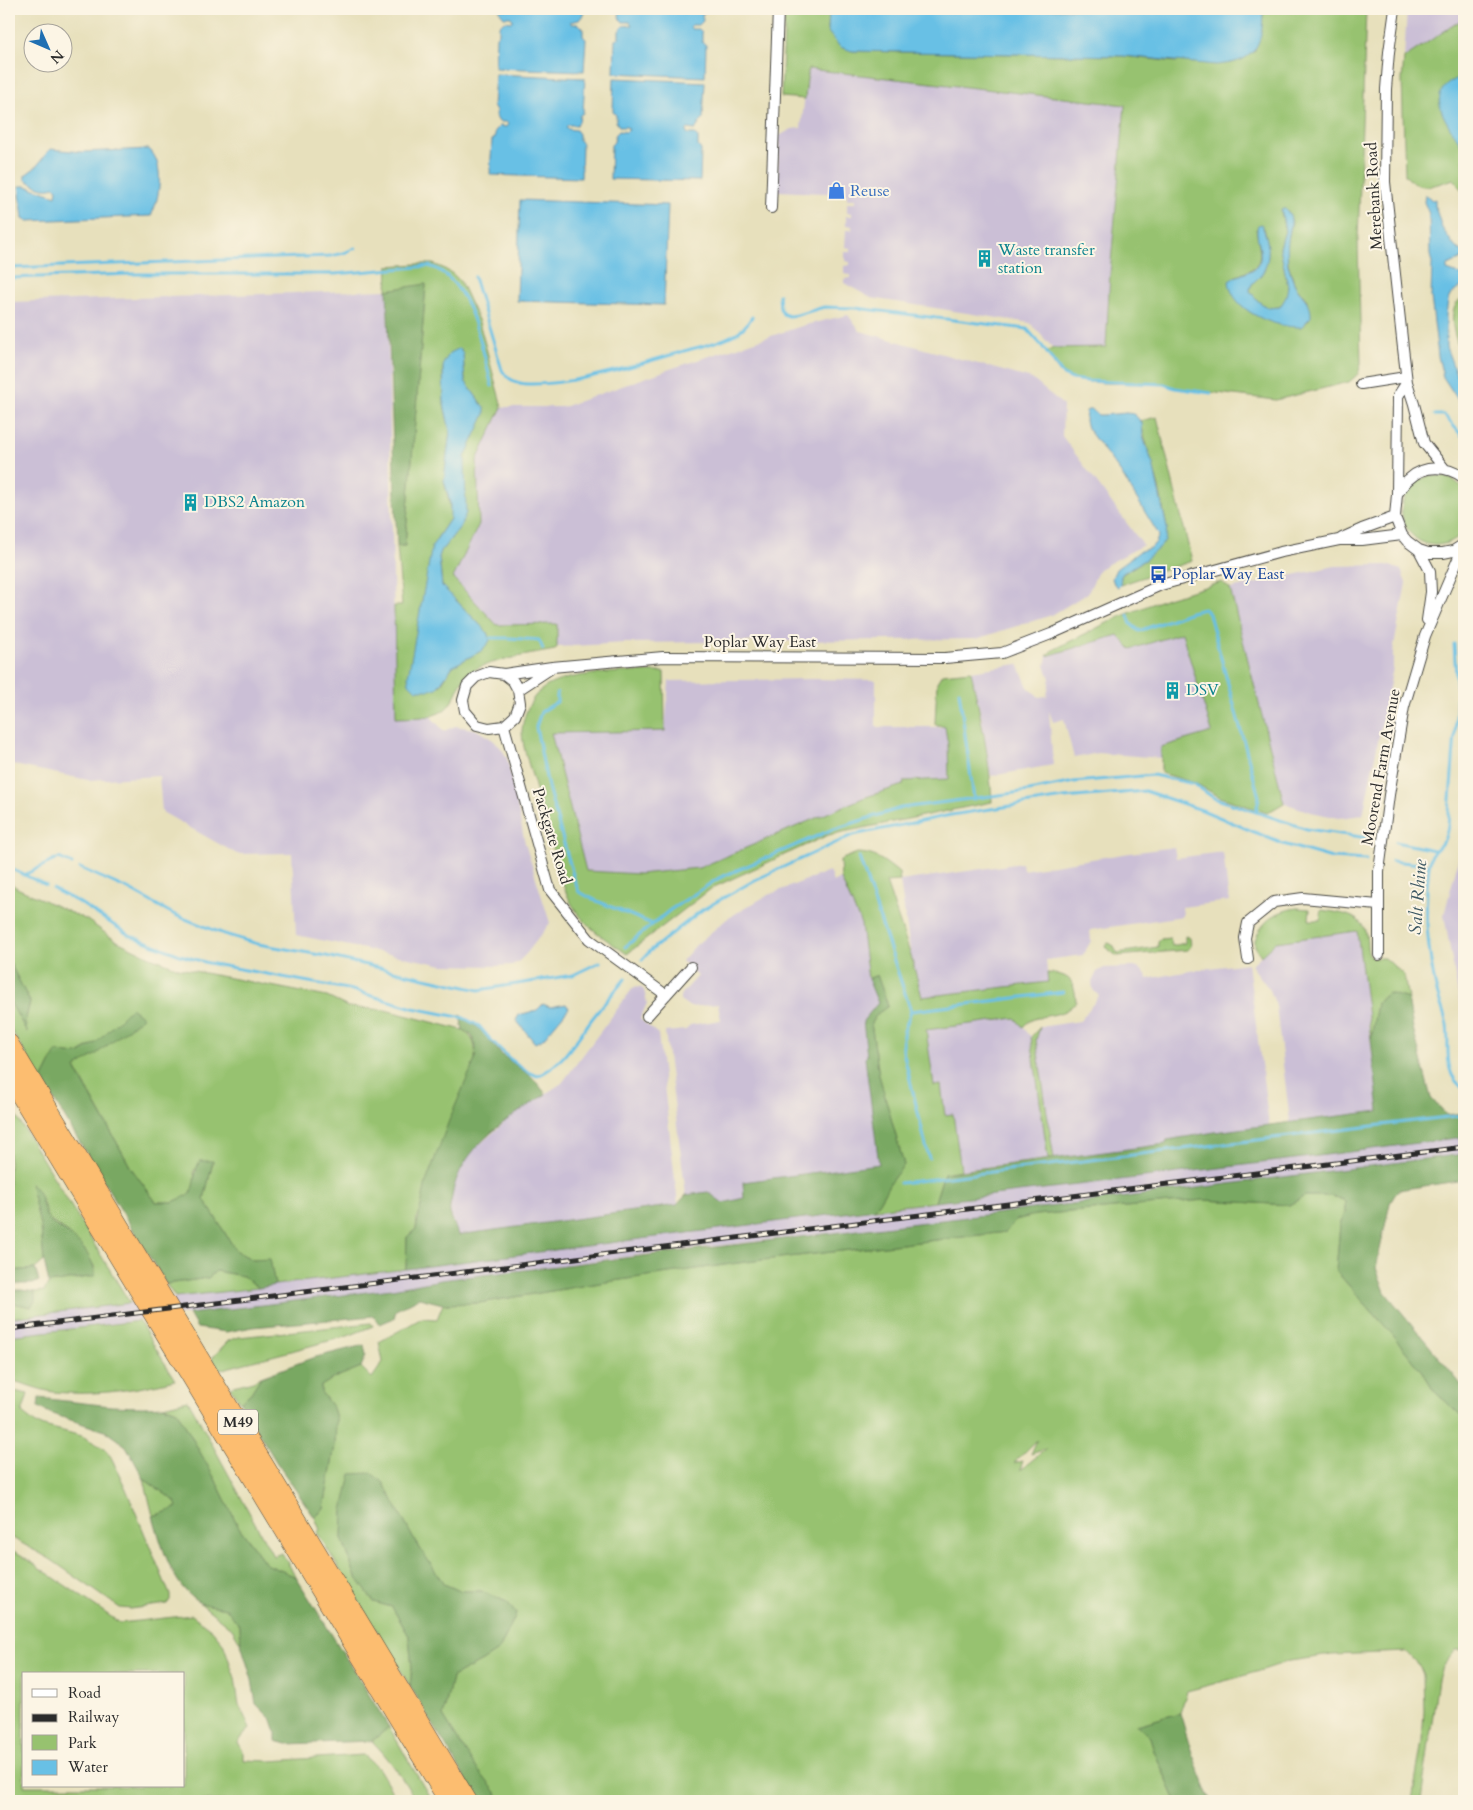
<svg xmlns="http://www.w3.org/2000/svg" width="1473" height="1810" font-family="Cardo,serif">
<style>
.industrial{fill:#cbbfd6}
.green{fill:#97c26f;stroke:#61764d;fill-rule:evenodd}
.forest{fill:#79a862;stroke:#526a46}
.water{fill:#68c0e5;stroke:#4a7688}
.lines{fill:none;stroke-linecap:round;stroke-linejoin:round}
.stream{stroke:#68c0e5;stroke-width:3}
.minor-casing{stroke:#474641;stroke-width:12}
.motorway-casing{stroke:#474641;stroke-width:19}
.minor{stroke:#fff;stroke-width:10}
.motorway{stroke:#fcbd6f;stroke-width:18}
.rail-casing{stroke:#2b2b2b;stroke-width:5}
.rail{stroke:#fcf5e5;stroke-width:3;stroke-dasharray:9;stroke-linecap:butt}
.labels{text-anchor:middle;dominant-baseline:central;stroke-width:4;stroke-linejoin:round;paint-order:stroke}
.shield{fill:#fcf5e5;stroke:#6a6863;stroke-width:1}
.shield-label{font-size:15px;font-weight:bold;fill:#2b2b2b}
.shop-label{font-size:16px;fill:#366cbe;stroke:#fcf5e5;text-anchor:start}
.street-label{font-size:16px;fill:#2b2b2b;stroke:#fcf5e5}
.culture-label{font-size:16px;fill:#0d838f;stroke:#fcf5e5;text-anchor:start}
.transit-label{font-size:16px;fill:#164399;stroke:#fcf5e5;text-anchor:start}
.water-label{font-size:18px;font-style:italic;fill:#3d5863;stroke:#fcf5e5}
</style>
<rect width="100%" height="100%" fill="#fcf5e5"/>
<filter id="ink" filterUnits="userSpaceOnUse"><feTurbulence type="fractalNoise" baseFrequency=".02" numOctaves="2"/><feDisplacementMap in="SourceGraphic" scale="10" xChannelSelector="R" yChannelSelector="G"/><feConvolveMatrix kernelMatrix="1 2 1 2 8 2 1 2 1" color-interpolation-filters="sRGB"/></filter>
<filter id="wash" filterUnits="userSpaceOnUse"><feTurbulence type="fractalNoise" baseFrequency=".0096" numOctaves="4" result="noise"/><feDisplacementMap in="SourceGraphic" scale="20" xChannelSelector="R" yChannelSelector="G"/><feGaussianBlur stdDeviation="1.12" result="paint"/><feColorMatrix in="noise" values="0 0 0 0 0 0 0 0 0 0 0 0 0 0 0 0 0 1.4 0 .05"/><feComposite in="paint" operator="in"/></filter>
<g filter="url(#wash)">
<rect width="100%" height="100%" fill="#e7e0bc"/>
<path class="industrial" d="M1407 9H1464V18L1404 58Z
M808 69 1125 105 1110 274 1106 347 1053 348 1030 323 871 298 844 283V279L850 278V275L844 274V266L850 265V262L845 261V252H851V248L845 247 846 230H852V226L846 225V216H852V213L847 212V203H855L856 199H847V194L777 191 779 136 792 129 801 128Z
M387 290 396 718 430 716 444 731 455 726 475 729 493 740 501 748 507 758 525 843 550 923 527 953 518 962 512 965 497 966 443 965 296 935 292 853 237 854 162 812 159 776 88 780 9 764V302Z
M848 315 860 331 1032 379 1063 405 1062 436 1143 545 1099 569 1088 593 1052 615 976 639 625 643 557 647 556 624 497 625 453 578 479 524 477 460 502 407H563L670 369 805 325Z
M1387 565 1401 570 1406 583 1393 651V668L1363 815 1339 818 1311 812 1284 803 1230 589 1335 566Z
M1182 633 1212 732 1161 747V758L1098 753 1074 758 1064 719 1053 722 1049 711 1053 765 991 776 982 720 971 671 1018 664 1028 687 1039 697 1047 696 1050 678 1045 666 1047 656 1118 635 1131 649Z
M812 679 876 680V727H945L948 745 949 780 904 781 903 785 863 798 699 868 639 874 586 871 551 733 665 731 669 681Z
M1464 817V1028L1444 915 1462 845Z
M1174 847 1176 858 1223 852 1229 901 1182 907 1183 916 1090 930 1091 941 1083 955 1046 960 1048 982 922 997 911 956 900 881 1022 863 1023 870 1123 854Z
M829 871 833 882 841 879 861 924 868 979 878 1003 863 1021 867 1056 865 1058 879 1164 743 1182 744 1199 723 1203 708 1192 686 1195 665 1032 686 1030 690 1025 721 1020 718 1004 690 1007 680 1000V996L698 976 682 961 696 945 728 918 766 896Z
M1357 931 1379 1111 1290 1122 1276 1006 1270 990 1251 965 1276 942Z
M1248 963 1269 1125 1167 1140V1144L1054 1159 1036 1040 1040 1027 1080 1021 1099 996 1093 990 1092 982 1097 972 1104 968 1134 967 1140 969 1146 974 1147 979 1195 970Z
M640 987 644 990 647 1003 640 1019 658 1034 678 1205 458 1235 450 1211 453 1185 463 1163 479 1145 513 1115 562 1083 633 988Z
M1016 1018 1031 1037 1048 1159 961 1170 953 1114 945 1115 941 1085 934 1086 926 1030Z
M1464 1137V1154L1001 1213 672 1251 441 1280 392 1289 9 1336V1318L406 1269 731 1227 1303 1158Z"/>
<path class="green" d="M785 9H829L828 32 852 51 1123 56 1175 62 1254 52C1260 38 1263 24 1263 9H1366L1358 240 1361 364 1358 374 1349 382 1276 400 1175 388 1164 384C1144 383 1076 386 1063 375 1056 370 1051 359 1047 352L1053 348 1106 347 1110 274 1125 105 808 69 805 99 781 97ZM1288 211 1292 222 1287 245 1288 263 1295 285 1307 300 1309 320 1301 327C1283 324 1247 318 1238 300 1234 294 1235 284 1234 277 1266 265 1261 260 1256 229L1264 228C1269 245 1271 265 1258 278 1254 282 1250 285 1250 291L1258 301 1268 308 1280 307 1287 297 1288 286 1280 248 1285 231 1281 212Z
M1464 18V76L1447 86 1442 91 1443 114 1464 149V194L1454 179C1434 185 1420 193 1405 175L1402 80 1404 58Z
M418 264H433L443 268 453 274 460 281 479 322 502 407 477 460 479 524 453 578 497 625 557 624V647L555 650C534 654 492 660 474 670 459 678 459 692 450 704 439 720 414 717 396 718L394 606H402L397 546H405L426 285 387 290 388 266ZM463 354 465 381 485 409 465 457 460 527 441 551 439 557 442 586 487 632 481 651 453 666 440 686 437 538 450 519 451 512 444 480 450 431 444 404 443 368Z
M1464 297V362C1457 343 1442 309 1464 297Z
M1157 417 1192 561 1120 585 1121 576 1123 574 1146 559 1165 541 1166 534 1167 528 1159 487 1140 421Z
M1430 475C1445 476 1454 478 1464 489V532C1419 575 1369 500 1430 475Z
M1222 582 1230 589 1284 803 1267 813 1220 797 1195 783 1161 773V747L1212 732 1182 633 1131 649 1118 635 1047 656 1051 651 1117 618 1167 598Z
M971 671C980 715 990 758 992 802L828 835 712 888 627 954C607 940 585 927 573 906 565 893 561 878 557 864 550 839 543 814 536 790 532 773 522 748 522 731 523 716 530 699 541 690 566 670 631 672 664 672L665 731 551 733 586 871 639 874 699 868 863 798 903 785 904 781 949 779 948 745 945 727 935 724 937 682 942 674Z
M857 853C876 853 885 862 899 873L900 881 886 882 911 956 922 997 1048 982 1047 973C1069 974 1075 980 1076 1002 1059 1022 1037 1010 1023 1027L1015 1018 926 1030 934 1086 941 1085 945 1115 953 1114 961 1170 944 1173 935 1202 875 1209 891 1181 904 1165 879 1075 871 1023 877 1014 888 1006 877 975 868 979 861 924 841 879 840 860Z
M9 882 17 888 87 920 115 940 150 957 179 968 327 997 348 1007 385 1010 463 1030C475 1039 476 1046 475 1060L417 1217 416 1229 407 1237 406 1269 275 1285 270 1260H253L236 1251 204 1199 213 1162 194 1170 195 1184 191 1194 173 1202H156L131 1168 75 1067 95 1055 142 1017 131 1009 96 1043 77 1054 56 1052 42 1080 9 1027V1000L26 1030 25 1022 30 1002 9 961Z
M1297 908 1310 909 1309 920H1320L1322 910C1339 913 1363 914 1366 935 1368 946 1365 949 1372 958H1385L1404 975 1408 999 1388 993 1377 1003 1371 1040 1357 931 1276 942 1261 956 1255 946V940C1263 920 1276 911 1297 908Z
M1185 936 1190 938 1191 946 1188 950 1117 956 1106 948 1105 945 1109 943 1114 946 1117 953 1158 947V942L1161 939 1170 938 1172 946 1185 943Z
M1040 1027 1036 1040 1054 1159H1048L1031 1037Z
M9 1104 130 1303 9 1318V1302L31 1307 35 1292 44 1291 49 1283 95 1276V1268L84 1249 68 1233 47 1218 43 1203 31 1184 41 1229 44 1261 35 1269 9 1271Z
M1305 1196H1332L1345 1201V1213L1340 1225 1336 1271 1392 1334 1424 1374 1435 1392 1464 1418V1650H1456L1442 1667 1438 1679 1421 1801H1412L1422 1740 1424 1711 1423 1675 1420 1667 1406 1652 1332 1655 1290 1661 1247 1675 1187 1691 1180 1713 1137 1725 1150 1737 1154 1751 1176 1801H503L473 1764 443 1716 452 1677 482 1661 499 1650 516 1614 507 1602 481 1591H460L444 1584 413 1538 383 1482 343 1510 342 1538 355 1575 374 1602 392 1607 409 1636 412 1668 410 1686 317 1532 320 1530 315 1518 324 1508 335 1445 336 1418 333 1408 321 1392V1386L334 1378 361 1367 372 1378 383 1362 379 1342 422 1318 437 1319 443 1304 479 1303 606 1282 745 1262 1006 1232 1015 1220 1035 1215 1204 1200 1289 1205ZM1037 1440 1031 1454 1046 1449 1020 1470 1023 1461 1014 1463Z
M216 1271 243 1276 259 1288 175 1297 166 1284 208 1278Z
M139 1321 175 1380C136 1390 95 1396 54 1392 38 1390 24 1383 9 1380V1336Z
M371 1323 373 1326 348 1336 219 1370 212 1358 228 1341 239 1337Z
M261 1377 251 1393 240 1402 230 1387 253 1381Z
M9 1390 28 1394 22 1413 36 1424 82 1436 105 1449 111 1457 126 1489 170 1595V1600L167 1604 130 1609 120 1608 50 1559 9 1536Z
M188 1400 273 1556 282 1553 296 1577 266 1564 238 1526 215 1479 177 1411 163 1406Z
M144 1479 175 1501 178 1506 169 1511 153 1516Z
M9 1549 21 1555 120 1623 192 1615 212 1630 223 1643 235 1678 239 1705 250 1728 238 1742 244 1753V1760L270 1761 363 1755 379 1769 398 1801H9ZM24 1674H184V1786H24Z
M200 1603 226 1608 240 1626 241 1644 232 1629Z
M389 1727 432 1801H416C403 1779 390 1759 372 1741Z"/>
<path class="forest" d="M426 284 405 546H397L387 290Z
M9 961 30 1002 25 1022 27 1032 9 1000Z
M877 975 888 1006 877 1014 871 1023 879 1075 904 1165 891 1181 875 1209 406 1269 407 1237 416 1229 426 1182 450 1118 475 1060 476 1047 472 1036 463 1030 460 1015 480 1029 502 1055 532 1077 546 1094C507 1119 459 1148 452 1197 451 1202 449 1208 450 1213 452 1220 456 1228 458 1235L677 1205 686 1195 708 1192 723 1203 744 1198 743 1182 879 1164 865 1058 867 1056 863 1021 878 1003 868 979Z
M1388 993 1408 999 1413 1028 1431 1098 1446 1115 1464 1113V1137L1303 1158 935 1202 944 1173 1166 1144 1167 1140 1215 1132 1379 1111 1371 1040 1377 1003Z
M131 1008 143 1017 95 1055 75 1068 131 1168 156 1202H173L190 1194C196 1182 193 1172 200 1161H213L204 1199 236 1251 253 1260 270 1259 275 1285 259 1288 243 1276 216 1271 208 1278 166 1284 42 1080 56 1052 78 1054 96 1043Z
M1464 1154V1180L1398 1190 1390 1203 1376 1268 1385 1292 1464 1388V1418L1435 1392 1424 1374 1392 1334 1336 1271 1340 1225 1345 1213V1201L1332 1196H1305L1289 1205 1204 1200 1035 1215 1015 1220 1006 1232 745 1262 606 1282 479 1303 443 1304 419 1298 396 1310 394 1318 380 1324 373 1316 253 1327 226 1332 197 1328 189 1314 392 1289 441 1280 1001 1213Z
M30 1183C43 1192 41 1206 47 1217 51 1224 60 1228 66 1232 79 1242 95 1259 95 1276L49 1283 44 1261 41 1229Z
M35 1269 39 1281 33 1284H9V1271Z
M9 1290H22L35 1292V1301L31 1307 9 1302Z
M364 1345 366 1355 361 1367 334 1378 321 1386V1392L333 1408 336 1418 335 1445 324 1508 315 1518 277 1463 240 1402 251 1393 261 1377 312 1358Z
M39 1398 111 1406 142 1407 163 1406 177 1411 215 1479 238 1526 266 1564 296 1577 389 1727 372 1741 287 1744 276 1741V1732L272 1720 256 1704 252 1680 241 1644 240 1626 226 1608C218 1606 207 1606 200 1602 172 1588 161 1543 153 1516L169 1511 177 1507 175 1501 144 1479 126 1446 105 1431 52 1414 38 1407Z
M371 1473 383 1482 413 1538 444 1584 460 1591H481L507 1602 516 1614 499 1650 482 1661 452 1677 443 1716 473 1764 503 1801H479L410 1686 412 1668 409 1636 392 1607 374 1602 355 1575 342 1538 343 1510 351 1474Z
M1180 1713 1192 1753 1211 1801H1176L1154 1751 1150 1737 1137 1725Z"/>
<path class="water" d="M500 9H585L583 15 579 20 570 22 572 24H579L583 28V36L586 39 584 71 495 68 496 36 499 34V26L504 21 511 22 513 20 511 17H504L500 12Z
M618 9H707V11L702 14 703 21 699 25H692L690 27 692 29H699L702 32V42L706 45 705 77 614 73 615 40 619 38V31L623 26 632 25 630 22H623L619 18 620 11Z
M829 9H1263C1263 47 1255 62 1216 65L1123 56 852 51 840 47 828 32Z
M495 74 585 78 583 113 580 115 579 122 576 125H568L566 127 568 129 576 130 579 134V140L582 144 581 178 490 175 492 140 495 138V131L500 126 506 127 508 124 506 122H499L496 117V110L493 107Z
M1464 76V149C1448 123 1418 91 1464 76Z
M614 78 705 82 703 118 695 130 688 129 686 131 688 134H695L698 138V146L701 150 700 181 610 179 611 145 614 142 615 135 619 131 626 132 629 130 627 127H620L616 122V115L613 112Z
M50 149 82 152 149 149C165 164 160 198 151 216L28 221 23 218 19 186H26L56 196 57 189 54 187C44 191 34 185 25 179V175L36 167Z
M1425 194 1432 200 1435 199V206L1442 228 1455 247 1464 253V256L1460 260 1447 265V270L1464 276V285L1451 294 1448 300 1446 315V347L1462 390 1464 415 1458 400 1443 377 1438 356 1431 297 1432 263 1430 255 1429 214 1424 202Z
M520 200 668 205 664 305 517 301Z
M1281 209H1285C1296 218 1289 229 1288 241 1287 249 1287 257 1288 265 1290 272 1292 280 1296 287 1303 298 1312 303 1311 317L1301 327C1275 328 1231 311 1229 281 1236 275 1247 274 1255 268 1268 256 1253 238 1258 225L1261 224C1269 239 1272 260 1261 275 1256 281 1250 283 1250 291L1258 301 1268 308 1280 307 1286 297 1288 286 1280 248 1285 231Z
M460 348 463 354 465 381 485 409V414L465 457 466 513 460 527 441 551 439 557 442 586 487 632 490 641 481 651 453 666 437 688 430 690H416L409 683 408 676 432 546 450 519V503L444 480 450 431 444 404 443 368 444 362 450 353Z
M1091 409 1098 415H1103L1126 413 1134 414 1142 423 1143 437 1153 464 1167 528 1165 541 1160 547 1146 559 1123 573 1121 576 1120 585 1118 587 1114 584 1112 578 1116 569 1140 551 1151 548 1156 542 1159 535 1121 473 1087 428 1085 421 1086 411Z
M543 1004 550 1007 566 1004 569 1008 543 1039 535 1043 516 1020 519 1015 537 1010Z"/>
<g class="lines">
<path class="stream" d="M9 268 330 256 344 253 355 248
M474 277 502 370C507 379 517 384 528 384 577 385 631 366 678 353 696 347 717 344 733 335 742 331 747 325 752 317
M9 278 134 274H335L429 266C471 278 482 349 492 386
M779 295 780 308 783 314 789 316 797 315 824 307 856 308 1027 329 1042 346 1063 375 1072 379 1087 381 1164 384 1175 388 1211 393
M1435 415H1444L1464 438
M1128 615 1131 624 1139 631 1191 612 1204 609 1209 614 1259 797 1256 812
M490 638H509L539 640 543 649
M1454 644 1457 692 1456 720 1448 826C1447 830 1446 836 1444 840 1436 853 1432 847 1429 866 1424 905 1427 946 1435 984 1438 998 1444 1012 1447 1025 1450 1046 1442 1076 1464 1088
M959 691 974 799
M557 693V702L541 712 536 727 548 787 575 882 579 892 597 901 652 924
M1396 842 1434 850
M859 857 911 1011 903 1034V1051L929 1158
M1392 861 1429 865
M9 868 46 885
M80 868 130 890 175 915 224 934 258 944 326 956 479 990 573 975 600 962
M24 875 59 858 72 864
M53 889 80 903 129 935 180 955 208 963 352 990 413 1008 464 1018 479 1026 489 1038 509 1058 528 1072 537 1076C564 1065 578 1036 595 1015 605 1002 615 991 625 979
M625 947 670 910 719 878 831 830 901 808 1029 791 1074 782 1153 775 1194 784 1214 798 1307 829 1368 838
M642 960 650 951 702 910 755 880 853 835 951 815 1064 798 1145 791 1202 810 1283 844 1332 858 1366 860
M911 1011 1063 992
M900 1183 1464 1115"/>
</g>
</g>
<g filter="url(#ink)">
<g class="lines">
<defs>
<path id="minor" d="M1395 9 1389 52 1386 89 1385 182 1403 348 1407 382 1414 404 1424 443 1444 468
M771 208 778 9
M1407 382 1398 396 1397 494 1395 517 1402 535 1407 541 1419 550 1428 553H1443L1453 551 1464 544
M1361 384 1406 377
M1397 494C1401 489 1404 483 1409 479 1425 464 1448 466 1464 478
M1342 538 1362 529 1395 517
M1419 550 1430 571 1431 592 1427 620
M504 674 513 681 518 690 520 703 515 716 504 726 489 728 477 725 465 711 463 700 467 686 476 677 489 672 504 674 552 667 663 657 945 658 1002 653 1051 634 1161 585 1281 552 1339 540H1362L1402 535
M518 690 550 669
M504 726 550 890 589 939 666 995
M1379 955V871L1389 795 1404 707 1425 636 1464 545
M1248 959 1245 938 1248 923 1274 902 1303 898 1378 905
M647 1016 691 967"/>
<path id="motorway" d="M9 1043 468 1801
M9 1077 448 1801"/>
</defs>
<use href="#minor" class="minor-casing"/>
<use href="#motorway" class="motorway-casing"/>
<use href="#minor" class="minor"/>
<use href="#motorway" class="motorway"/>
<defs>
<path id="rail" d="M9 1329 1464 1147"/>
</defs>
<use href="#rail" class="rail-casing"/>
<use href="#rail" class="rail"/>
</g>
</g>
<defs>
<symbol id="shop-bare" viewBox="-9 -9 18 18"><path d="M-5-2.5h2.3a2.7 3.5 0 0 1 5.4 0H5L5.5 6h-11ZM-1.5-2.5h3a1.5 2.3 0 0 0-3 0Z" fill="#3f7fe0" stroke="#fcf5e5" stroke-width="2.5" paint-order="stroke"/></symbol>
<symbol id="building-bare" viewBox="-9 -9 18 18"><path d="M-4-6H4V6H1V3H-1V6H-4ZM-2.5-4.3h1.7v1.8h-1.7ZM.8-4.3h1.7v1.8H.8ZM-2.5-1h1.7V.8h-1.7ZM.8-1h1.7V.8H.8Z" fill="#0f9aa8" stroke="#fcf5e5" stroke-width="2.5" paint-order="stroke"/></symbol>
<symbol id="bus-bare" viewBox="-9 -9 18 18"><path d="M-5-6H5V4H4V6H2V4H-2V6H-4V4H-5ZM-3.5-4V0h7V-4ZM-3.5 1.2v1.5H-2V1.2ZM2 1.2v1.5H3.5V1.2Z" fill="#1a4fb4" stroke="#fcf5e5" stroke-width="2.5" paint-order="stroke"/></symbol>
</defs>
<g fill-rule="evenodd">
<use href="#shop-bare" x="824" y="178" width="25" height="25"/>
<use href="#building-bare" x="972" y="246" width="25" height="25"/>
<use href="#building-bare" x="178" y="490" width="25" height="25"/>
<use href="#bus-bare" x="1146" y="562" width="25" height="25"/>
<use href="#building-bare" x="1160" y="678" width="25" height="25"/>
</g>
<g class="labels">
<rect class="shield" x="218" y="1409.5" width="40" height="25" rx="4"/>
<g class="shield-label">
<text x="238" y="1422">M49</text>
</g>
<g class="shop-label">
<text x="850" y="191">Reuse</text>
</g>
<g class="street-label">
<text transform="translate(1374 196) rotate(-93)">Merebank Road</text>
<text x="760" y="642">Poplar Way East</text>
<text transform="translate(1381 767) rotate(-80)">Moorend Farm Avenue</text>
<text transform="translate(552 836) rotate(73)">Packgate Road</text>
</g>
<g class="culture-label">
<text x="998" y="250">Waste transfer<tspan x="998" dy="18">station</tspan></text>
<text x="204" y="502">DBS2 Amazon</text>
<text x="1186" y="690">DSV</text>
</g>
<g class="transit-label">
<text x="1172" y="574">Poplar Way East</text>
</g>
<g class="water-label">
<text transform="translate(1418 897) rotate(-86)">Salt Rhine</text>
</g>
</g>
<rect width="1473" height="1810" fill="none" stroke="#fcf5e5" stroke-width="30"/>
<rect x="22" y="1672" width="162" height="115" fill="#fcf5e5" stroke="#a8a49b"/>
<rect x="32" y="1689" width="25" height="8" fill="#ffffff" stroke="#a8a49b"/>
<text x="68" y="1698" font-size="15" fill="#2b2b2b">Road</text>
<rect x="32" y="1714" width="25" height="8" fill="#2b2b2b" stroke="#a8a49b"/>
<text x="68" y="1722" font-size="15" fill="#2b2b2b">Railway</text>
<rect x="32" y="1735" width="25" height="15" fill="#97c26f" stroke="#a8a49b"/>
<text x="68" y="1748" font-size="15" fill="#2b2b2b">Park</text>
<rect x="32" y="1760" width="25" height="15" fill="#68c0e5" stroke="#a8a49b"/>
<text x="68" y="1772" font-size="15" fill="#2b2b2b">Water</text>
<g transform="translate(48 48) rotate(135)"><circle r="24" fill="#fcf5e5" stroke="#a8a49b"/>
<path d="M0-4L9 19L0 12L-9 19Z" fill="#1f6fb2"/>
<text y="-8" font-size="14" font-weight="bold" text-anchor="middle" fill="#2b2b2b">N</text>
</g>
</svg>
